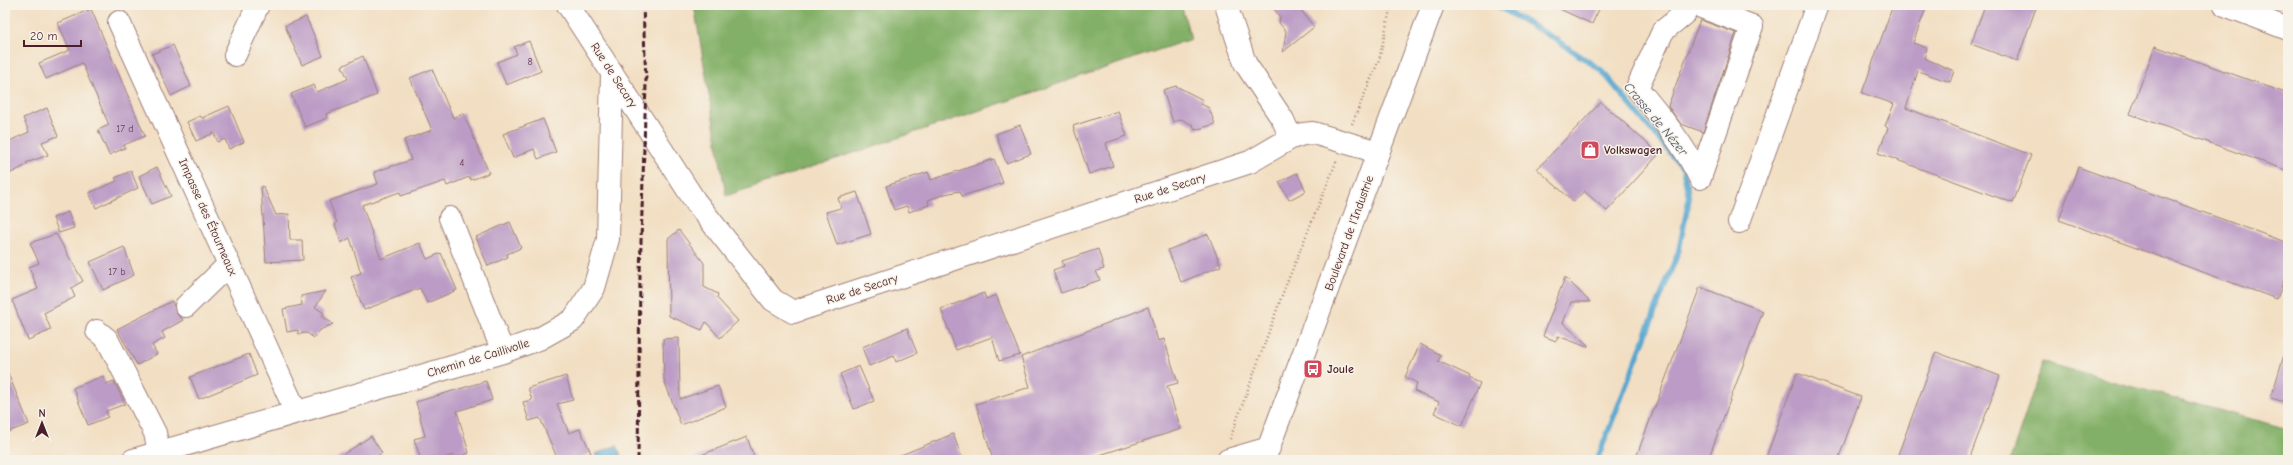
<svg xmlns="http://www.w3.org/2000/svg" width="2293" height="465" font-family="'Comic Neue',sans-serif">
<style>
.forest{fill:#83b068;stroke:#66684a}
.water{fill:#54a6cf;stroke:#4f627d}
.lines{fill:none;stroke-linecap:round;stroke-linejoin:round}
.stream{stroke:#54a6cf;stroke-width:5.5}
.building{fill:#bc9cc6}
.minor-casing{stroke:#9e7f77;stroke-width:24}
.path{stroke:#9e7f77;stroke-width:2.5;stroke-dasharray:1 3;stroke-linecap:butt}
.minor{stroke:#fff;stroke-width:22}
.rail{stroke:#4a1f2b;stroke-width:3;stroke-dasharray:6 3;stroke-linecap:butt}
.labels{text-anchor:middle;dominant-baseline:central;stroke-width:3;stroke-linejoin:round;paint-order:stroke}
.number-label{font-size:10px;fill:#663e52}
.street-label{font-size:12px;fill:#4a1f2b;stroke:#f7f3e8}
.poi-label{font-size:12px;font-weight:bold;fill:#4a1f2b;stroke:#f7f3e8;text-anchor:start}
.water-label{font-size:13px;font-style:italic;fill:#4e556d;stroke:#f7f3e8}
</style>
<rect width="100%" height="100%" fill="#f7f3e8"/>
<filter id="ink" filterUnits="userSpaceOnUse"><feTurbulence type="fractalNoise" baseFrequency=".025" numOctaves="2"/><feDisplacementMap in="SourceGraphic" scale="8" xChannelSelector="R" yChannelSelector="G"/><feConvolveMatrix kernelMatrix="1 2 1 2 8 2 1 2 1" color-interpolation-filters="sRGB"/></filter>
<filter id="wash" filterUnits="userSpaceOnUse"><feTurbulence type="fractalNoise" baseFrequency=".012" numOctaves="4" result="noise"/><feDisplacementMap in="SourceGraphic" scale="16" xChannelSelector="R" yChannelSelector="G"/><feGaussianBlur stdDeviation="0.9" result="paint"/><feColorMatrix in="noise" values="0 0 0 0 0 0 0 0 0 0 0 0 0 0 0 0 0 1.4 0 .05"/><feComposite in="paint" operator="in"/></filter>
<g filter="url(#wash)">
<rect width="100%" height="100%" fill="#f2dfc3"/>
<path class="forest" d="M694 5H1181L1191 39 726 196Z
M2043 362 2288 429V460H2010Z"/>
<path class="water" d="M617 445 621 456 610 460H599L596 454Z"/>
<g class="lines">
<path class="stream" d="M1496 5 1555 39 1601 70 1683 168 1689 199 1679 250 1597 460"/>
</g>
<g id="blocks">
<path class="building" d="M1271 5H1297L1314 27 1283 52 1286 31 1279 23 1280 17Z
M1551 5H1601L1592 24Z
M1893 5H1927L1913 43 1927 48 1924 58 1954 71 1950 82 1918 71 1906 108 2031 155 2013 203 1878 153 1888 128 1885 126 1894 104 1862 93Z
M1985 5H2037L2017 61 1971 44Z
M91 9 145 136 124 145 125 148 109 155 98 130 109 125 82 63 46 79 39 63 70 50 58 23Z
M306 17 323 56 302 65 285 26Z
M1700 20 1736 33 1703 132 1681 124 1668 106Z
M529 41 541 71 506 85 497 62 517 54 514 47Z
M173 45 191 86 171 96 152 54Z
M2155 46 2288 94V171L2130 114Z
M363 56 377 95 326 114 327 118 305 127 291 94 314 85 317 92 348 79 342 66Z
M432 69 453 118 463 113 489 173 471 180 469 177 447 186 445 181 401 196 400 192 362 205 381 259 420 243 427 259 441 253 457 290 427 303 420 288 364 310 351 277 361 273 350 238 341 243 335 224 337 223 329 201 378 184 374 172 411 160 404 140 432 130 410 78Z
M1176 86 1203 100 1201 104 1209 108 1215 124 1195 130 1193 125 1181 119 1173 122 1163 90Z
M1601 102 1659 154 1607 211 1584 191 1574 202 1537 169Z
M229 106 244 142 229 149 225 139 218 142 214 133 196 141 187 122 200 116 202 118Z
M47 108 58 136 42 142 48 155 26 163 27 165 5 176V143L29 132 23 118Z
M1118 111 1127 136 1106 143 1113 166 1089 174 1073 126Z
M543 119 556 152 538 159 534 149 513 158 503 134Z
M1020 125 1031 154 1006 163 996 134Z
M994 159 1003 183 962 196 960 191 945 194 928 200 929 205 909 212 907 206 894 210 886 186 928 172 931 180Z
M157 167 171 196 152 204 139 176Z
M2078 167 2288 243V269L2277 299 2059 220Z
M131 171 138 188 96 208 89 193 117 181 115 178Z
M1297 173 1306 191 1289 200 1279 182Z
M263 186 276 215 289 214 290 240H302L303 260 266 262 261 187Z
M857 192 871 234 837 245 826 212 841 208 838 198Z
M68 212 74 228 59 233 53 218Z
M510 222 521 248 507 254 508 257 488 266 476 237Z
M679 230 704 263V287L718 294 717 298 738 321 720 338 706 322 702 330 669 316 668 239Z
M56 234 83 281 71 288 75 297 44 313 51 330 28 340 12 300 38 289 29 267 39 263 30 243Z
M1208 234 1221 266 1181 282 1168 250Z
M124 247 134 275 103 290 90 262Z
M1098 249 1104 269 1096 271 1100 280 1061 293 1053 270 1064 266 1062 261Z
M1565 277 1590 302H1571L1563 323 1588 345 1587 347 1558 336 1556 341 1543 336Z
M1700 287 1763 311 1708 460H1635Z
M326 291 315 307 324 313 322 316 333 324 320 330 314 338 307 333 298 334V330L287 332 283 309 302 305 301 296Z
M984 293 986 299 996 295 1020 355 999 361 992 337 956 350 941 309Z
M172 301 177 314 183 320 162 332 165 338 152 345 157 354 137 365 117 329Z
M1148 307 1158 341 1164 339 1178 383 1167 386 1181 429 1084 460H993L976 404 1030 387 1021 357Z
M907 328 917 353 896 362 894 356 869 366 862 347Z
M679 338 680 399 718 386 726 407 681 425 664 380 663 339Z
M1420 344 1441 355 1438 361 1470 376 1469 378 1480 383 1462 426 1434 413 1439 402 1414 391 1417 383 1405 377Z
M1936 352 2000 376 1969 460H1896Z
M249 354 257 375 199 399 190 377Z
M2284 355 2288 356V403L2271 398Z
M5 366 29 424 5 433Z
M859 366 874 401 854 409 840 374Z
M1797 373 1861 397 1838 460H1765Z
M103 376 106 384 114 381 125 404 106 411 108 417 88 425 73 388Z
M566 376 573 400 557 404 569 433 580 429 591 453 575 460H558L540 418 529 421 523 402 532 400 528 388Z
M486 381 492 400 457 411 469 453 455 458 454 455 437 460H421L414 439 425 436 416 402Z
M953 434 963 460H891V459Z
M371 436 382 453 371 460H335Z
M747 437 755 460H691V459Z"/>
</g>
</g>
<g filter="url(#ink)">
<use href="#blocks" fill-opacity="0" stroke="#9e7f77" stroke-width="1"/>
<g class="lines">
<defs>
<path id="minor" d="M568 5 695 201 773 300 793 312 1250 162 1291 138
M1226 5 1245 63 1283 120 1291 138 1303 134 1313 133 1378 152
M1689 5 1685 13 1663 31 1637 88C1660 116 1684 144 1700 178L1752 26 1696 5
M2225 5 2288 29
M119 22 296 412
M235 55 258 5
M450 218 503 352
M1739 222 1817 5
M186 306 229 264
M97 331 107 339 155 433 159 452
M133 460 503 352 539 339 573 320 594 288 608 239 612 72
M1228 460 1269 448
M1264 460 1433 5"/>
</defs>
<use href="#minor" class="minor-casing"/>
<path class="path" d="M1352 124 1379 60 1391 5
M1230 439 1284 290 1337 160"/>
<use href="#minor" class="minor"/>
<path class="rail" d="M638 460 640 274 646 83 643 5"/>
</g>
</g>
<defs>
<symbol id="shop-square" viewBox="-11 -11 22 22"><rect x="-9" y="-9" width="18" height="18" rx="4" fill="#d1495b" stroke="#f7f3e8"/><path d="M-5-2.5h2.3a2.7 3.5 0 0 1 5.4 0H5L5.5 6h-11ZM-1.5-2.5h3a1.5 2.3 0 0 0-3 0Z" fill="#fff"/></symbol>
<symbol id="bus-square" viewBox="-11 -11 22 22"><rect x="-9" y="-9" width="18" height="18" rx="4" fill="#d1495b" stroke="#f7f3e8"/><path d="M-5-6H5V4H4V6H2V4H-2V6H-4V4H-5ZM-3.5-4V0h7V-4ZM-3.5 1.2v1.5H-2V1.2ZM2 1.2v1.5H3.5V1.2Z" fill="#fff"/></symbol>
</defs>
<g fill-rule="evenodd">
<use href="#shop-square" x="1579" y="139" width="22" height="22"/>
<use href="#bus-square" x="1302" y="358" width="22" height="22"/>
</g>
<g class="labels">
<g class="number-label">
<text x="530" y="62">8</text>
<text x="125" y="129">17 d</text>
<text x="462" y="163">4</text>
<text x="117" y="272">17 b</text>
</g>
<g class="street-label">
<text transform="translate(614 75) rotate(57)">Rue de Secary</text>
<text transform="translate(1170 188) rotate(-18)">Rue de Secary</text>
<text transform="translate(208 217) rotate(66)">Impasse des Étourneaux</text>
<text transform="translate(1349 233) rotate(-70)">Boulevard de l'Industrie</text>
<text transform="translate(862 289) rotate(-18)">Rue de Secary</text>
<text transform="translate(478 358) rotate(-17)">Chemin de Caillivolle</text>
</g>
<g class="poi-label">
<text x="1604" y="150">Volkswagen</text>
<text x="1327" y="369">Joule</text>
</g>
<g class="water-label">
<text transform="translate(1656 119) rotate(50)">Crasse de Nézer</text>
</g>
</g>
<rect width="2293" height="465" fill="none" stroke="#f7f3e8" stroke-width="20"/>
<g transform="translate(42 423)" stroke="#f7f3e8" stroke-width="3" paint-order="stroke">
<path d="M0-3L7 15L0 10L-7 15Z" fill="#4a1f2b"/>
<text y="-6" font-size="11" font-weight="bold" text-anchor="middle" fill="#4a1f2b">N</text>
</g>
<path d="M24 40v6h57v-6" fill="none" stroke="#4a1f2b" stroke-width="2"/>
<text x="30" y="40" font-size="12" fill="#4a1f2b" stroke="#f7f3e8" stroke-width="3" paint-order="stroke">20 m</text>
</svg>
